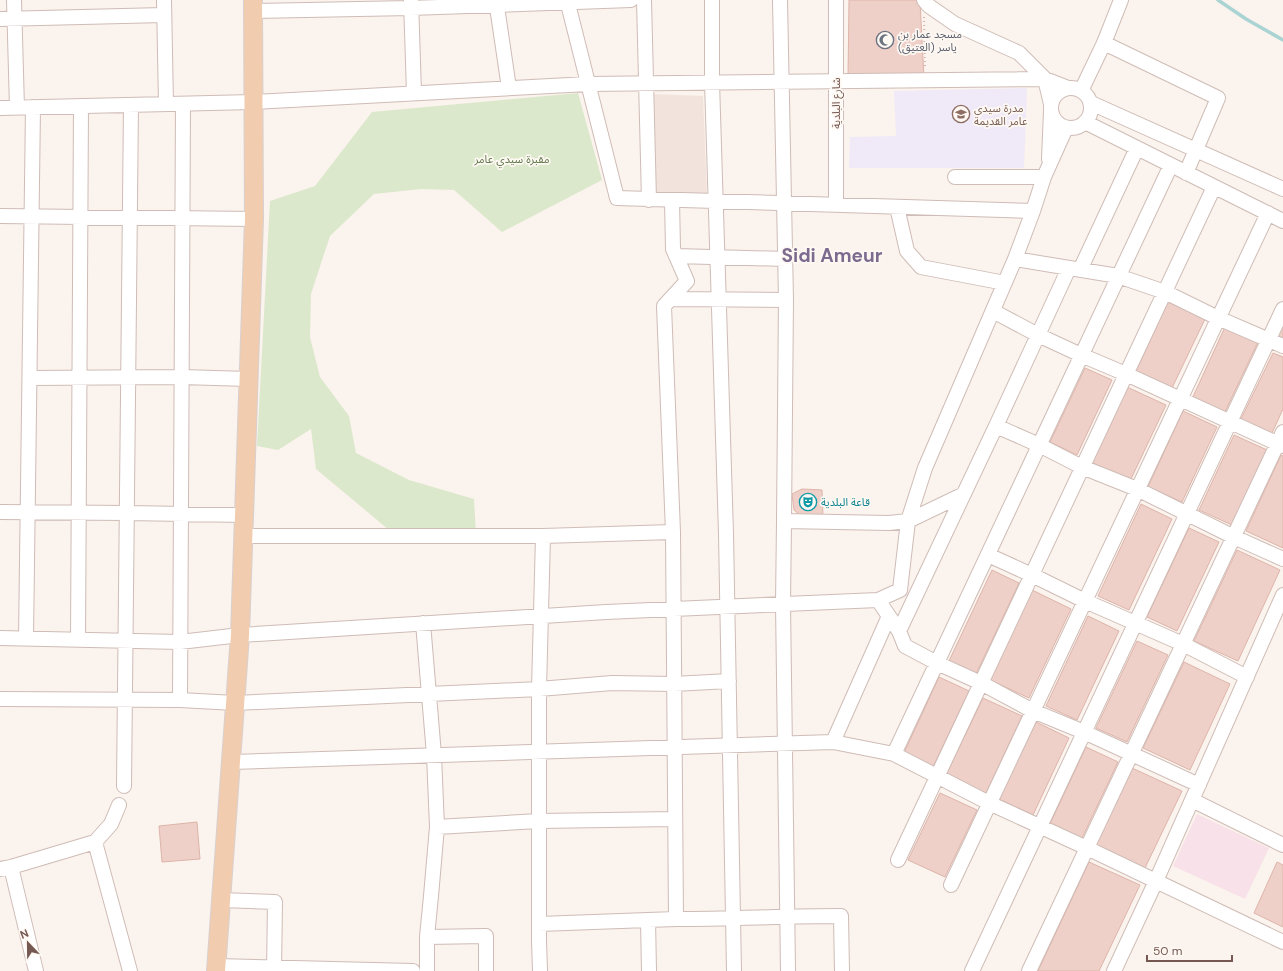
<svg xmlns="http://www.w3.org/2000/svg" width="1283" height="971" font-family="'DM Sans','Noto Sans Arabic',sans-serif">
<style>
.residential{fill:#f2e4dc}
.education{fill:#f0e9f8}
.medical{fill:#f8e1e8}
.green{fill:#dce8cc}
.lines{fill:none;stroke-linecap:round;stroke-linejoin:round}
.stream{stroke:#aad4d3;stroke-width:3.5}
.building{fill:#eed0c8;stroke:#deb4aa}
.minor-casing{stroke:#cfbcb6;stroke-width:16}
.major-casing{stroke:#d8d0cf;stroke-width:20}
.path{stroke:#d3b3aa;stroke-width:2;stroke-dasharray:1 3;stroke-linecap:butt}
.minor{stroke:#fff;stroke-width:14}
.major{stroke:#f1ccae;stroke-width:18}
.labels{text-anchor:middle;dominant-baseline:central;stroke-width:3.5;stroke-linejoin:round;paint-order:stroke}
.worship-label{font-size:11px;fill:#5b616d;stroke:#fef8f3;text-anchor:start}
.street-label{font-size:11px;fill:#755852;stroke:#fef8f3}
.education-label{font-size:11px;fill:#785e54;stroke:#fef8f3;text-anchor:start}
.park-label{font-size:11px;fill:#60784b;stroke:#fef8f3}
.culture-label{font-size:11px;fill:#0d838f;stroke:#fef8f3;text-anchor:start}
.town-label{font-size:19px;font-weight:bold;fill:#7c6a8f;stroke:#fef8f3}
</style>
<rect width="100%" height="100%" fill="#fbf3ed"/>
<path class="residential" d="M651 94 703 96 707 195 654 196Z"/>
<path class="education" d="M1027 88 1024 168H849L850 137 896 136 894 91Z"/>
<path class="medical" d="M1197 814 1269 848 1245 899 1173 866Z"/>
<path class="green" d="M578 93 602 180 502 232 454 190 421 189 374 194 330 236 311 294 310 337 320 377 349 416 356 453 409 480 474 499 476 534 395 535 316 469 311 429 278 450 257 446 270 201 315 186 372 112Z"/>
<g class="lines">
<path class="stream" d="M1218 0 1246 19 1283 40"/>
</g>
<path class="building" d="M849 0H917L920 2 924 78 848 79Z
M1168 302 1205 319 1172 388 1136 371Z
M1283 326V341L1277 338Z
M1225 327 1258 342 1224 414 1192 399Z
M1273 353 1283 357V409L1272 433 1241 419Z
M1085 368 1112 380 1077 455 1050 442Z
M1127 387 1166 405 1130 481 1091 462Z
M1183 411 1217 427 1182 502 1148 487Z
M1234 435 1267 450 1232 525 1199 510Z
M1281 455 1283 456V548L1246 531Z
M802 489 822 490 823 517H802L794 510 792 494Z
M1141 504 1172 519 1129 610 1098 596Z
M1189 528 1219 542 1177 631 1147 617Z
M1237 550 1280 570 1238 661 1194 641Z
M992 570 1019 583 976 674 949 661Z
M1032 590 1071 609 1029 698 990 680Z
M1088 616 1119 631 1077 720 1046 706Z
M1137 641 1168 655 1127 742 1096 728Z
M1184 662 1230 684 1190 770 1143 748Z
M939 677 969 691 933 767 904 753Z
M983 698 1022 716 986 793 946 775Z
M1036 722 1069 738 1033 815 999 799Z
M1086 747 1118 762 1082 838 1050 824Z
M1132 768 1182 791 1145 868 1095 845Z
M940 793 977 810 945 877 908 860Z
M197 822 200 859 162 862 159 826Z
M1089 862 1140 885 1099 971H1038Z
M1277 862 1283 865V927L1254 913Z"/>
<g class="lines">
<defs>
<path id="minor" d="M14 0 17 108
M164 0 166 104
M411 0 414 93
M496 0 509 88
M567 0 617 198 1033 211
M644 0 649 200
M712 0V82L726 534 734 971
M780 0 786 300 784 521
M924 0 929 6 955 24 1019 53 1045 79 1051 104
M253 11 411 8 631 0
M0 19 164 15
M1104 43 1218 98 1186 173
M1051 108a20 20 0 1 1 40 0a20 20 0 1 1-40 0Z
M1081 91 1104 43 1121 0
M1091 103 1283 189
M0 108 253 102 588 84 1045 79 1068 88
M1085 122 1283 221
M1066 128 1044 177 1033 211 1015 259 1118 276 1165 292 1218 318 1283 346
M1049 159 1051 111
M1171 165 894 754 989 803 1087 848 1283 942
M955 177H1044
M672 200 673 249 687 281 664 306 673 532
M836 205V0
M897 207 907 251 921 267 1005 283
M0 216 254 219
M676 256 786 259
M1069 268 996 426 1039 445 1082 467 1137 489 1234 537 1283 559
M1080 270 1137 148
M671 299 786 300
M993 311 1038 335 1081 355 1126 374 1283 446
M30 378 181 377 249 379
M0 512 127 513 244 515
M243 536H543L673 532 676 919C731 919 786 916 841 916L842 971
M988 555 1032 575 1085 601 1183 644 1247 677
M878 600 899 631 996 426
M423 623 434 755 437 827 431 896 427 937
M899 631 905 646 937 663 981 683 1033 711 1084 732 1199 785
M0 638 180 642 240 635 606 612 878 600 900 590 908 521 964 494
M26 638 33 107
M78 640 81 106
M0 699 180 700 235 703 539 689 612 683 674 684 729 681
M180 700 183 104
M833 742 889 616
M231 762 833 742 894 754
M124 786 131 105
M1192 800 1283 845
M437 827 539 821 675 819
M95 842 130 971
M898 860 1214 187
M11 867 36 971
M0 869 11 867 95 842 111 824 119 805
M951 885 1268 213
M221 900 275 902 274 971
M539 924 648 920
M216 966 413 971
M427 971V937L486 936V971
M540 971 539 941V689L543 536
M649 971 648 920 676 919
M788 971 783 604 784 521 889 523 908 521 925 468 1015 259
M972 971 1283 309
M1029 971 1283 432
M1114 971 1156 881 1283 595"/>
<path id="major" d="M216 971 240 635 254 219 253 0"/>
</defs>
<use href="#minor" class="minor-casing"/>
<use href="#major" class="major-casing"/>
<path class="path" d="M924 17 925 69"/>
<use href="#minor" class="minor"/>
<use href="#major" class="major"/>
</g>
<defs>
<symbol id="mosque-ring" viewBox="-11 -11 22 22"><circle r="9.5" fill="#fef8f3" stroke="#6b7280" stroke-width="1.5"/><path d="M3.5-4.9A6 6 0 1 0 3.5 4.9A5 5 0 1 1 3.5-4.9Z" fill="#6b7280"/></symbol>
<symbol id="school-ring" viewBox="-11 -11 22 22"><circle r="9.5" fill="#fef8f3" stroke="#8d6e63" stroke-width="1.5"/><path d="M0-5L7-2L0 1L-7-2ZM-4 1L0 2.5L4 1V4Q0 6-4 4Z" fill="#8d6e63"/></symbol>
<symbol id="theatre-ring" viewBox="-11 -11 22 22"><circle r="9.5" fill="#fef8f3" stroke="#0f9aa8" stroke-width="1.5"/><path d="M-5-5.5Q0-4 5-5.5V0Q5 5 0 6Q-5 5-5 0ZM-3.3-2.5H-1v1.5H-3.3ZM1-2.5H3.3v1.5H1ZM-2.8 1Q0 5.5 2.8 1Z" fill="#0f9aa8"/></symbol>
</defs>
<g fill-rule="evenodd">
<use href="#mosque-ring" x="875" y="30" width="20" height="20"/>
<use href="#school-ring" x="951" y="104" width="20" height="20"/>
<use href="#theatre-ring" x="798" y="492" width="20" height="20"/>
</g>
<g class="labels">
<g class="worship-label">
<text x="898" y="34">مسجد عمار بن<tspan x="898" dy="13">ياسر (العتيق)</tspan></text>
</g>
<g class="street-label">
<text transform="translate(836 103) rotate(-90)">شارع البلدية</text>
</g>
<g class="education-label">
<text x="974" y="108">مدرة سيدي<tspan x="974" dy="13">عامر القديمة</tspan></text>
</g>
<g class="park-label">
<text x="512" y="159">مقبرة سيدي عامر</text>
</g>
<g class="culture-label">
<text x="821" y="502">قاعة البلدية</text>
</g>
<g class="town-label">
<text x="832" y="255">Sidi Ameur</text>
</g>
</g>
<g transform="translate(28 943) rotate(338)" stroke="#fef8f3" stroke-width="3" paint-order="stroke">
<path d="M0-3L7 15L0 10L-7 15Z" fill="#755852"/>
<text y="-6" font-size="11" font-weight="bold" text-anchor="middle" fill="#755852">N</text>
</g>
<path d="M1147 955v6h85v-6" fill="none" stroke="#755852" stroke-width="2"/>
<text x="1153" y="955" font-size="12" fill="#755852" stroke="#fef8f3" stroke-width="3" paint-order="stroke">50 m</text>
</svg>
